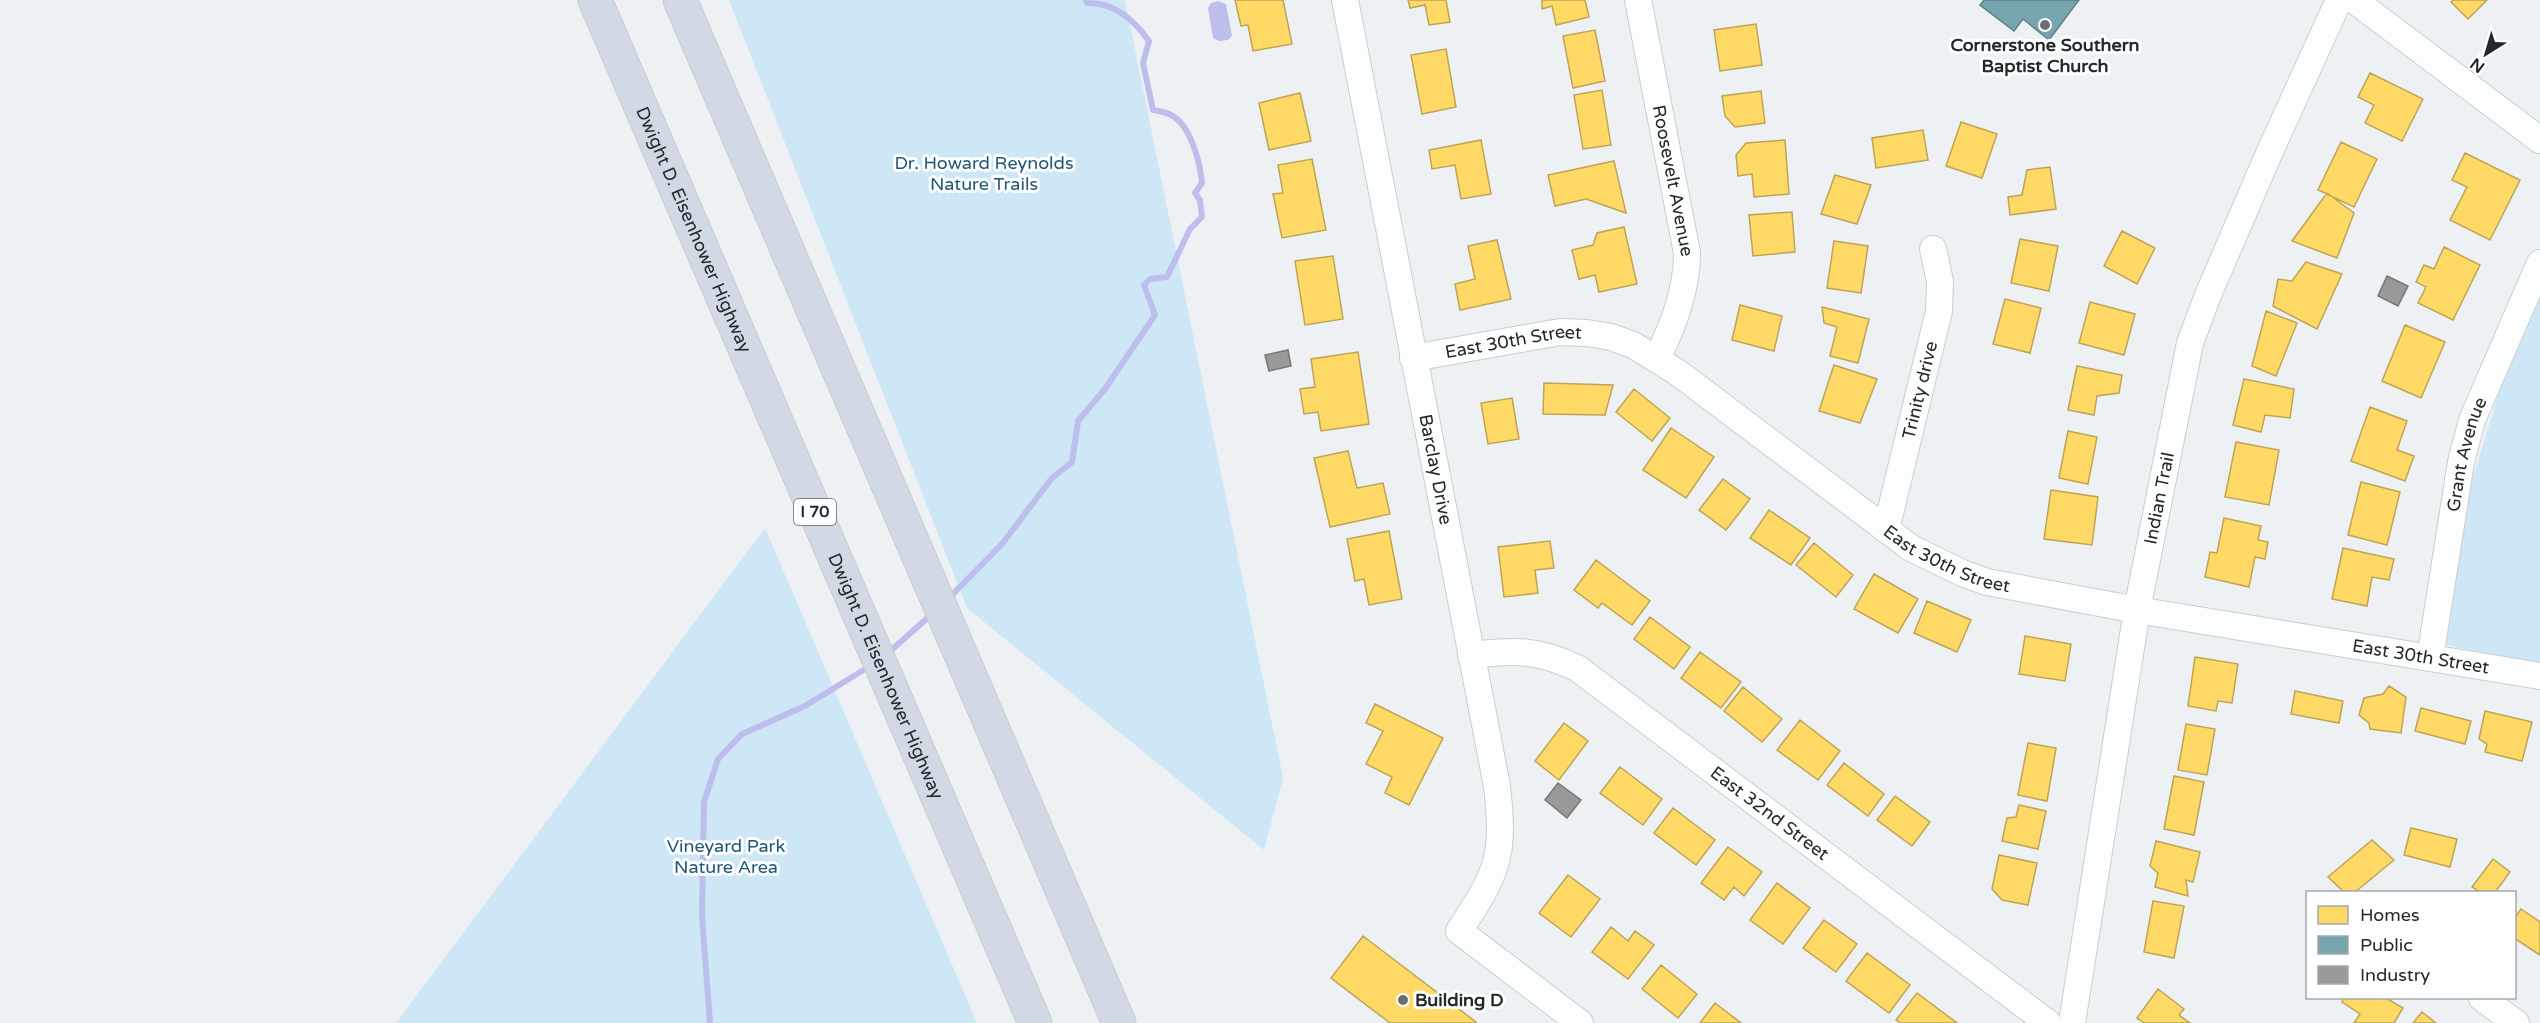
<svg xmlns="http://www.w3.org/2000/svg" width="2540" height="1023" font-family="'Varela Round',sans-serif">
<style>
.green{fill:#cde7f6}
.water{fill:#bcbfeb}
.homes{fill:#ffd966;stroke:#bea454;stroke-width:1.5}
.public{fill:#76a5af;stroke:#5e8087;stroke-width:1.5}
.industry{fill:#999;stroke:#767777;stroke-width:1.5}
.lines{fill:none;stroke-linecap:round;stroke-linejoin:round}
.stream{stroke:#bcbfeb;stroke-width:6}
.minor-casing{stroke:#cbcdcf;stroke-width:28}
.motorway-casing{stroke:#c9cbcc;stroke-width:35}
.minor{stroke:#fcfdfd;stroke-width:26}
.motorway{stroke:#d1d9e5;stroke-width:33}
.poi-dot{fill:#6b6e70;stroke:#fdfeff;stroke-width:2}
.labels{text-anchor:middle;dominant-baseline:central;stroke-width:6;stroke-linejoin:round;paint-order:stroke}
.shield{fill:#fdfeff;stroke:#666869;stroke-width:1.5}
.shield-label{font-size:16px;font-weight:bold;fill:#252829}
.poi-label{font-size:18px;font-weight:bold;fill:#252829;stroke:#fdfeff}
.park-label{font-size:18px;fill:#225773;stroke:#fdfeff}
.street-label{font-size:18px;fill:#252829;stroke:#fdfeff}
</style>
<rect width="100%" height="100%" fill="#eef1f3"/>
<path class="green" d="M729 0H1125L1283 778 1264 850 967 608Z
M2540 299V664L2446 645 2470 487 2501 386Z
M765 528 977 1023H396Z"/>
<path class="water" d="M1218 1 1226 4 1232 36 1228 40 1219 41 1213 38 1208 8 1211 3Z"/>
<path class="homes" d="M1235 0H1283L1292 44 1253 51 1248 25 1241 26Z
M1408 0H1446L1450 22 1429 25 1425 5 1410 8Z
M1542 0H1585L1589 17 1556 25 1552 6 1542 9Z
M2453 0H2487L2468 19 2451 2Z
M1756 24 1762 65 1720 71 1714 30Z
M1595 30 1605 81 1573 88 1563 36Z
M1446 49 1456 107 1422 114 1411 55Z
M2370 73 2423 99 2402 141 2365 123 2374 105 2358 97Z
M1602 90 1611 145 1583 149 1574 95Z
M1761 91 1765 123 1735 127 1725 116 1722 96Z
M1300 93 1311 141 1269 150 1259 103Z
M1961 122 1997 134 1982 178 1946 166Z
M1923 130 1928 160 1876 168 1872 138Z
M1481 140 1491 194 1461 199 1455 165 1432 169 1429 150Z
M1785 140 1789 194 1754 197 1752 174 1738 176 1736 155 1746 143Z
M2341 142 2377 159 2354 207 2318 190Z
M2465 153 2520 180 2490 240 2450 220 2467 187 2452 180Z
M1312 159 1326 230 1282 238 1273 194 1283 193 1278 165Z
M1614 161 1626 213 1586 199 1555 206 1548 175Z
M2050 167 2056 209 2010 215 2008 197 2022 195 2027 170Z
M1835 175 1871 185 1857 224 1821 214Z
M2327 193 2354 213 2337 258 2292 241Z
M1792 212 1795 252 1753 256 1749 215Z
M1624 227 1637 284 1599 292 1595 275 1579 279 1572 250 1593 245 1597 233Z
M2122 231 2155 248 2137 284 2104 266Z
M2020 239 2058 246 2049 291 2011 283Z
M1497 240 1511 299 1460 310 1455 284 1475 279 1468 246Z
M1834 241 1868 246 1861 293 1827 288Z
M2444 247 2480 265 2453 320 2418 303 2426 287 2416 282 2424 265 2434 269Z
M1333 256 1343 319 1305 325 1295 261Z
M2306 262 2342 274 2317 329 2273 306 2278 279 2292 281Z
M2005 299 2041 308 2030 353 1993 344Z
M2090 302 2135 314 2124 355 2079 343Z
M1740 305 1782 316 1774 351 1732 340Z
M1822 307 1869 319 1858 363 1830 356 1837 327 1824 323Z
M2266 311 2297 323 2276 376 2252 366Z
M2405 325 2445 342 2421 398 2382 381Z
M1358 352 1369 424 1321 431 1318 412 1304 414 1300 389 1315 387 1311 359Z
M1834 365 1877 379 1860 423 1819 411Z
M2077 366 2122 375 2119 393 2097 396 2094 415 2068 410Z
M2244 379 2294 389 2290 418 2265 415 2261 432 2233 425Z
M1544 383 1613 385 1605 415 1543 414Z
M1634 389 1670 418 1652 441 1616 412Z
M1512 398 1519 439 1488 444 1481 403Z
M2370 407 2407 421 2397 450 2414 456 2405 481 2351 461Z
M1671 428 1714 457 1686 498 1643 470Z
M2068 431 2097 437 2088 484 2059 478Z
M2236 442 2279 450 2269 505 2225 497Z
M1348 451 1357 488 1383 483 1390 514 1330 527 1314 458Z
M1723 479 1750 499 1726 530 1699 510Z
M2361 482 2400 492 2387 545 2348 535Z
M2051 490 2098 497 2092 545 2044 539Z
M1769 510 1810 538 1791 565 1750 538Z
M2224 518 2261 526 2258 540 2268 542 2265 559 2255 557 2249 587 2205 577 2210 552 2217 553Z
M1389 531 1402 599 1369 605 1364 579 1355 581 1347 539Z
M1550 541 1554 568 1535 570 1538 593 1504 597 1498 547Z
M1814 543 1853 575 1836 597 1796 565Z
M2343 548 2394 559 2389 580 2372 577 2367 606 2332 599Z
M1596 560 1650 601 1632 625 1602 603 1598 608 1574 590Z
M1874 574 1918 599 1898 633 1854 609Z
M1927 601 1971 620 1957 652 1914 633Z
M1650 617 1690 647 1674 669 1634 639Z
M2025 636 2071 644 2065 681 2019 674Z
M1700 652 1741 682 1721 708 1681 678Z
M2195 657 2238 664 2232 703 2218 701 2216 711 2188 706Z
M2389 686 2406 697 2401 733 2370 729 2369 723 2359 715 2364 698 2383 694Z
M1743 687 1782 719 1762 742 1724 711Z
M2295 691 2343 701 2339 723 2291 714Z
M1375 704 1443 738 1409 805 1385 793 1392 777 1366 764 1383 731 1366 723Z
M2421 708 2471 721 2465 744 2415 731Z
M2485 711 2532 722 2522 761 2485 752 2487 744 2479 739Z
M1800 720 1840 751 1818 780 1777 750Z
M1564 723 1588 741 1559 780 1535 761Z
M2186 724 2215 729 2207 775 2178 770Z
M2028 743 2056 748 2047 801 2018 795Z
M1844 763 1884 794 1868 816 1827 785Z
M1620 767 1662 799 1643 825 1600 793Z
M2174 776 2204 782 2194 835 2164 829Z
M1895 796 1930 822 1912 846 1877 820Z
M2019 805 2046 811 2038 849 2002 841 2007 818 2016 817Z
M1673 808 1715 840 1696 865 1654 833Z
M2411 828 2457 839 2450 867 2404 855Z
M2372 840 2394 860 2355 892H2344L2328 877Z
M2156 841 2200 852 2193 882 2186 880 2188 896 2155 887 2158 873 2150 866Z
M1728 847 1762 872 1744 896 1734 887 1724 900 1701 883Z
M1999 855 2037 863 2028 905 2002 900 1992 889Z
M2493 859 2510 872 2496 891 2498 892H2480L2472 887Z
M1568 875 1600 899 1571 937 1539 913Z
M1777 883 1810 908 1783 944 1750 920Z
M2153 901 2184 906 2174 958 2144 952Z
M2521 909 2540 922V955L2514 938V919Z
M1824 920 1857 944 1836 972 1803 948Z
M1611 927 1628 941 1635 931 1654 945 1628 979 1592 952Z
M1363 936 1476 1022V1023H1390L1331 978Z
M1867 953 1910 985 1889 1013 1846 981Z
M1661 965 1697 994 1678 1018 1642 989Z
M2158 989 2184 1009 2179 1015 2190 1023H2144L2137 1018Z
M1917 993 1957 1023H1900L1896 1020Z
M2344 998H2386L2403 1008 2394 1023H2354L2360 1014 2342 1002Z
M1715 1003 1741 1023H1700Z
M2422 1012 2436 1023H2413Z"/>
<path class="public" d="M1984 0H2079L2049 40 2023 19 2014 31 1980 5Z"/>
<path class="industry" d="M2387 276 2408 286 2398 306 2378 296Z
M1288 350 1291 366 1269 371 1265 355Z
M1558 783 1581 800 1567 818 1545 800Z"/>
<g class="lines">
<path class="stream" d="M948 599 1002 544 1052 478 1072 462 1078 421 1105 389 1155 315 1144 285 1150 279 1167 277 1190 229 1202 217 1200 200 1195 193 1202 183C1200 163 1191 125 1171 115 1166 112 1159 111 1153 110L1143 63 1149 41C1134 20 1114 2 1087 3L1086 0
M888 653 932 614
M710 1023 702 916 704 802 718 759 742 734 805 706 870 666"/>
<defs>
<g id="minor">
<path id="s1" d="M1345 0 1497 786C1505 857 1498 872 1459 931L1580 1023"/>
<path id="s2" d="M1638 0 1687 253C1687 290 1674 325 1657 358"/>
<path d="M2354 0 2540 140"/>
<path id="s3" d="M1413 358 1560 332 1587 333 1611 337 1633 345 1677 372 1911 548 1962 573 1987 582 2137 610 2540 676"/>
<path id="s4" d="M1886 530 1939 311 1940 281 1933 249"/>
<path id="s5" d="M1471 655C1514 650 1537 649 1577 668L2048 1023"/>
<path id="s6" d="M2430 658 2461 462 2472 420 2540 263"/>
<path d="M2482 998 2516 1023"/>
<path id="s7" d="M2072 1023 2137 610 2190 343 2208 295 2271 149 2339 0"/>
</g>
<g id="motorway">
<path id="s8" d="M595 0 1035 1023"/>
<path d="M680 0 1119 1023"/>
</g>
</defs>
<use href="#minor" class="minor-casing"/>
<use href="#motorway" class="motorway-casing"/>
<use href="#minor" class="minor"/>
<use href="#motorway" class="motorway"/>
</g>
<g class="poi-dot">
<circle cx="2045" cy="25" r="6"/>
<circle cx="1403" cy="1000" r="6"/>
</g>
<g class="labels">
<rect class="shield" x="794" y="499" width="42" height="26" rx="4.5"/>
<g class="shield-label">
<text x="815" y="512">I 70</text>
</g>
<g class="poi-label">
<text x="2045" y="45">Cornerstone Southern<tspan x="2045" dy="21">Baptist Church</tspan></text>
<text x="1415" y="1000" text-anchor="start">Building D</text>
</g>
<g class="park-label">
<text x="984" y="163">Dr. Howard Reynolds<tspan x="984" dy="21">Nature Trails</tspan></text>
<text x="726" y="846">Vineyard Park<tspan x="726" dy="21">Nature Area</tspan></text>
</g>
<g class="street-label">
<text stroke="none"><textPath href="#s2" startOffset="184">Roosevelt Avenue</textPath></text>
<text stroke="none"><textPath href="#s8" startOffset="250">Dwight D. Eisenhower Highway</textPath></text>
<text stroke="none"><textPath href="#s3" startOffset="102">East 30th Street</textPath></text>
<text stroke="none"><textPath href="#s4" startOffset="144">Trinity drive</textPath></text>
<text stroke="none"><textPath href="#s6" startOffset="207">Grant Avenue</textPath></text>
<text stroke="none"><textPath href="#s1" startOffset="478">Barclay Drive</textPath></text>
<text stroke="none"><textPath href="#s7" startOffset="532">Indian Trail</textPath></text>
<text stroke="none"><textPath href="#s3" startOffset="606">East 30th Street</textPath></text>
<text stroke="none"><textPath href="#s3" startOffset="1092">East 30th Street</textPath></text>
<text stroke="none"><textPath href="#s8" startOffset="736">Dwight D. Eisenhower Highway</textPath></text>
<text stroke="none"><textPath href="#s5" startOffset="350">East 32nd Street</textPath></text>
</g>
</g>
<rect x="2306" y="891" width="210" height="108" fill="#fdfeff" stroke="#a7a8a9" stroke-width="1.5"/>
<rect x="2318" y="906" width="30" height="18" fill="#ffd966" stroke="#a7a8a9" stroke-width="1.5"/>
<text x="2360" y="921" font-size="18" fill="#252829">Homes</text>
<rect x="2318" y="936" width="30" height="18" fill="#76a5af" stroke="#a7a8a9" stroke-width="1.5"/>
<text x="2360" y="951" font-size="18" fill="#252829">Public</text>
<rect x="2318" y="966" width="30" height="18" fill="#999999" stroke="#a7a8a9" stroke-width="1.5"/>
<text x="2360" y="981" font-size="18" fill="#252829">Industry</text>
<g transform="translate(2486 54) rotate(217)" stroke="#fdfeff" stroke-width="4.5" paint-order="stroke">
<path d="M0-4.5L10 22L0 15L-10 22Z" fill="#252829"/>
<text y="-9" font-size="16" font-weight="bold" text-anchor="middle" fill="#252829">N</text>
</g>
</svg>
